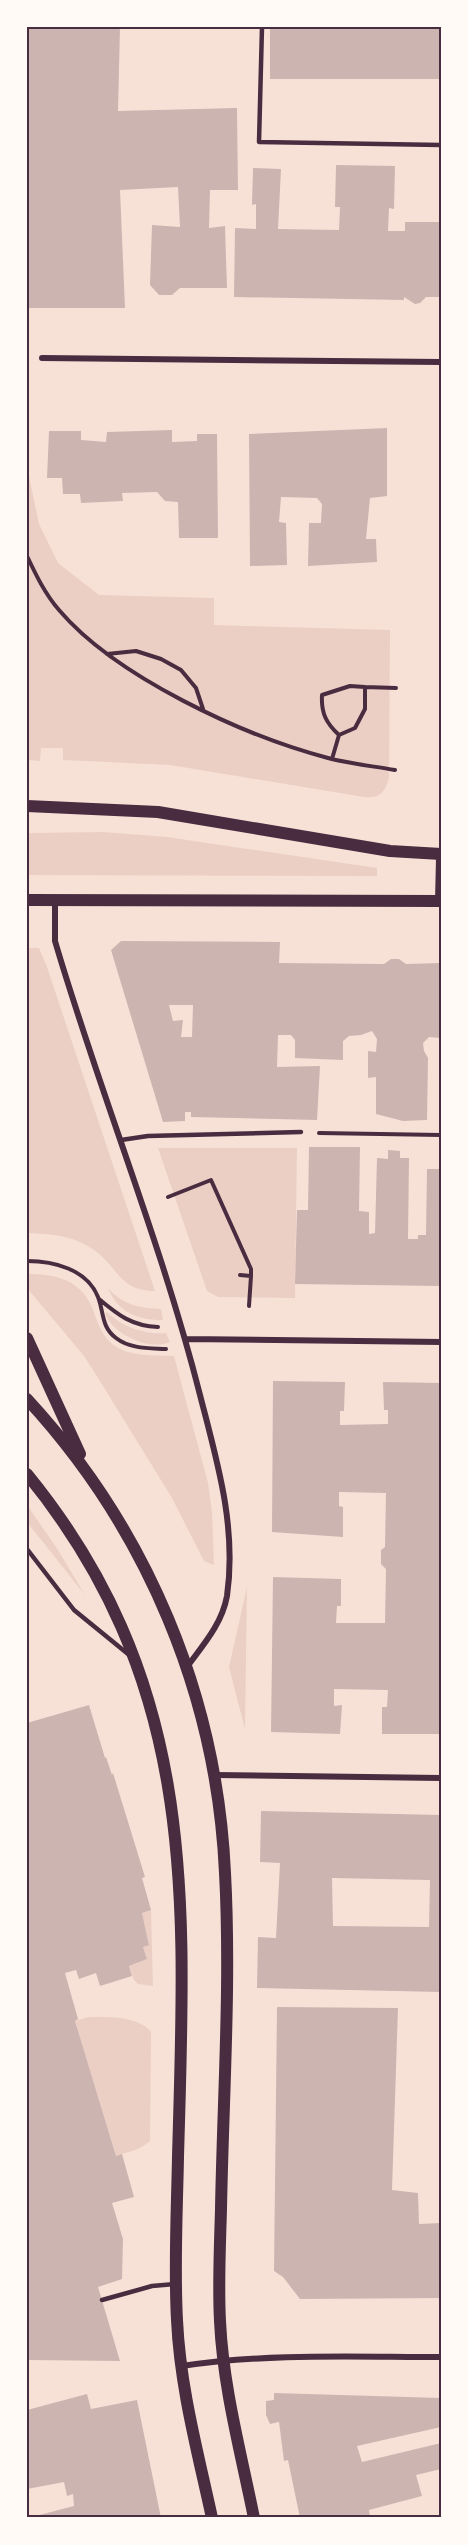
<svg xmlns="http://www.w3.org/2000/svg" width="468" height="2545" font-family="'Golos Text',sans-serif">
<style>
.green{fill:#ebcfc5}
.building{fill:#ccb4b1;fill-rule:evenodd}
.lines{fill:none;stroke-linecap:round;stroke-linejoin:round}
.path{stroke:#4a2c40;stroke-width:4}
.service{stroke:#4a2c40;stroke-width:4.5}
.minor{stroke:#4a2c40;stroke-width:6}
.tertiary{stroke:#4a2c40;stroke-width:10}
.secondary{stroke:#4a2c40;stroke-width:12}
.neatline{fill:none;stroke:#4a2c40;stroke-width:2}
</style>
<rect width="100%" height="100%" fill="#f7e1d7"/>
<path class="green" d="M27 467 39 524 58 563 99 595 214 598V625L390 630 389 778C385 793 379 799 364 797L170 765 63 760V748H41L40 761 27 760Z
M103 832 167 837 377 868V876L27 875V833Z
M27 948H39L47 967 155 1291C118 1291 119 1266 91 1248 71 1235 50 1234 27 1233Z
M158 1148H297L295 1298 218 1297 207 1291Z
M27 1274C52 1274 77 1278 90 1303 97 1318 100 1336 115 1346 131 1357 155 1355 174 1356L208 1483 212 1512 214 1565 204 1561 172 1498 95 1373 84 1356 27 1288Z
M108 1288C123 1305 139 1308 161 1309L163 1320C138 1320 118 1313 108 1288Z
M107 1312C122 1327 145 1335 166 1333L170 1342C149 1351 114 1335 105 1314Z
M27 1505 58 1550 85 1595 27 1522Z
M247 1587 245 1729 229 1667Z
M151 1910 153 1986 138 1984 134 1980 129 1966 147 1959 143 1947 149 1944 142 1913Z
M89 2017C108 2017 139 2016 151 2032L150 2141C139 2151 129 2151 116 2156L75 2021Z"/>
<path class="building" d="M27 27H120L118 111 237 108 238 190H210L209 228 225 226 227 288H180L172 295H159L150 285 152 225 180 227 178 187 120 190 125 308H27Z
M270 27H441V79H270Z
M336 165 395 166 394 209 389 208 388 231H405V222H441V297H426L420 303 415 304 404 297V300L234 297 235 228 256 229V204L252 205 253 168 281 169 278 229 339 230 340 207H335Z
M387 428V496L370 498 366 539H376L377 562 308 566 309 523H321L322 504 317 498 281 497 279 522 286 523 287 565 250 566 249 434Z
M172 430V442L197 441V434H217L218 538H179L178 502 165 501 157 492 122 493 123 501 81 503 80 494H63L62 478H47L49 431H81V440L106 442 107 432Z
M121 941 280 942 279 963 384 964 391 959H399L406 964 441 963V1038L429 1037 423 1043 424 1051 428 1058 427 1120 403 1121 376 1114V1077L368 1078V1051L376 1052 377 1039 372 1031 361 1035 349 1036 343 1041V1060L295 1058V1040L291 1035H278L277 1067 320 1066 317 1120 191 1117V1112H185V1121L163 1122 111 950ZM169 1005H193L192 1037H181L183 1020 173 1021Z
M309 1147H360L359 1211 369 1212V1234L375 1233 377 1158 388 1159V1150L400 1151V1158H409L408 1239H418V1235H426L427 1169H441V1286L295 1284 297 1210H308Z
M273 1381 345 1382 344 1411H340V1425L388 1424V1410H384L383 1382 441 1383 439 1475H441V1734H382V1707H387L388 1690 334 1689V1706L342 1705 340 1734 271 1732 273 1577 341 1579V1606H337L336 1623H385L386 1569 381 1564V1550L385 1547 386 1493 339 1492V1506L343 1507V1537L272 1532Z
M89 1705 105 1758 106 1757 112 1775 113 1773 145 1877 142 1878 151 1910 142 1913 149 1945 143 1947 147 1959 129 1966 132 1976 100 1986 96 1973 79 1979 76 1970 65 1973 78 2019 75 2021 116 2156 122 2154 134 2197 112 2203 123 2239 122 2279 98 2287 120 2361 27 2360V1723Z
M261 1811 441 1815V1992L257 1988 258 1937 276 1938 280 1863 260 1862ZM332 1878 430 1880 429 1927 333 1926Z
M277 2007 398 2008 392 2190 418 2193 419 2224 441 2223V2298L300 2299 283 2277 274 2271Z
M274 2393 441 2398V2427L357 2446 362 2462 441 2443V2469L416 2475 422 2496 369 2510 370 2518H300L288 2460 284 2461 279 2422 270 2424 266 2415V2401L274 2400Z
M87 2394 91 2409 137 2400 161 2518H28L74 2506 73 2494 67 2496 64 2482 27 2489V2410Z"/>
<g class="lines">
<path class="path" d="M27 556C36 575 45 594 59 610 116 677 244 736 328 758 350 764 373 766 395 770
M107 654 136 651 161 659 181 670 196 688 203 709
M339 735C326 723 321 713 322 695L350 686 365 687
M332 759 339 735 355 728 365 709V687L396 688
M319 1133 441 1135
M168 1197 211 1180 251 1269V1276
M27 1261C53 1261 87 1269 98 1297 104 1312 101 1327 116 1338 130 1349 149 1348 166 1349
M240 1275 251 1276 249 1306
M99 1299C118 1315 132 1326 158 1327"/>
<path class="service" d="M262 27 259 142 441 145
M121 1140 148 1136 301 1132
M27 1549 74 1610 128 1654
M102 2300 152 2286 175 2284"/>
<path class="minor" d="M42 358 441 362
M55 901V941C100 1094 161 1241 200 1395 217 1461 237 1527 227 1596 222 1624 203 1645 187 1667
M186 1339 441 1342
M215 1775 441 1778
M182 2366C267 2353 355 2357 441 2357"/>
<path class="tertiary" d="M440 901 441 858"/>
<path class="secondary" d="M27 806 158 812 390 851 441 854
M27 900 441 901
M27 1338 80 1454
M27 1399C147 1529 217 1696 225 1873 231 1983 223 2098 221 2209 220 2246 218 2284 220 2321 223 2387 241 2453 254 2518
M27 1474C200 1686 185 1901 178 2157 177 2211 174 2266 177 2320 180 2387 198 2453 212 2518"/>
</g>
<rect width="468" height="2545" fill="none" stroke="#fffaf5" stroke-width="57"/>
<rect x="28" y="28" width="412" height="2488" class="neatline"/>
</svg>
